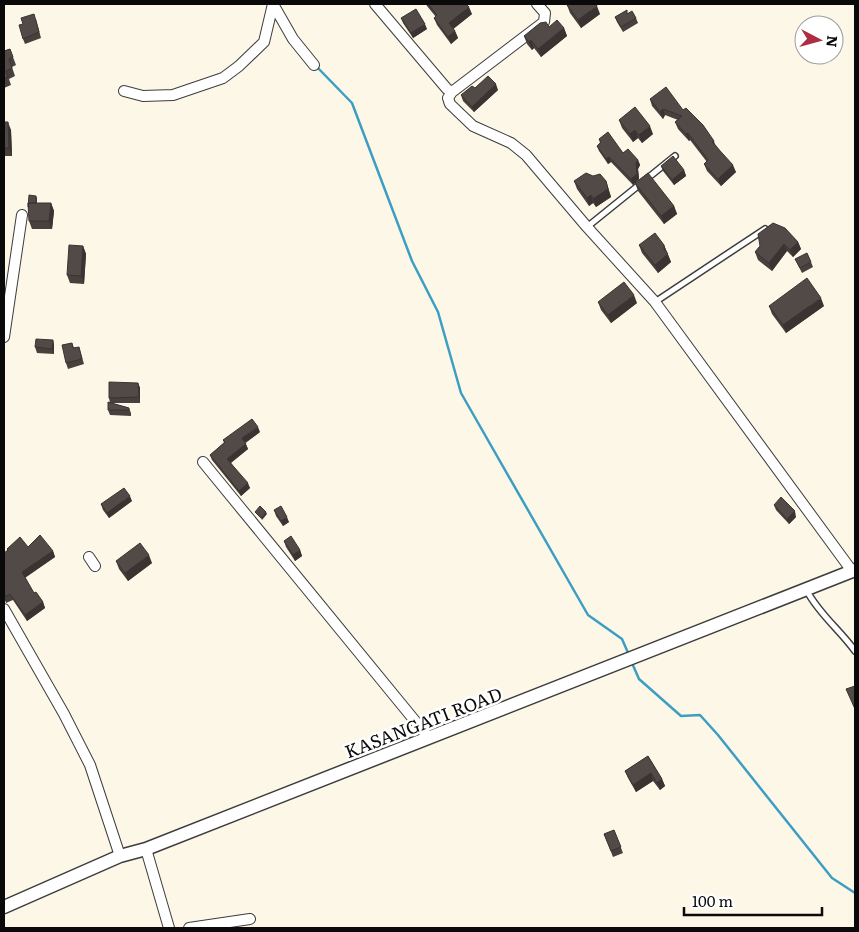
<svg xmlns="http://www.w3.org/2000/svg" width="859" height="932" font-family="Literata,serif">
<style>
.lines{fill:none;stroke-linecap:round;stroke-linejoin:round}
.stream{stroke:#3d9ec3;stroke-width:2.5}
.service-casing{stroke:#3d3d3d;stroke-width:8}
.minor-casing{stroke:#3d3d3d;stroke-width:12}
.tertiary-casing{stroke:#3d3d3d;stroke-width:15}
.service{stroke:#fff;stroke-width:5}
.minor{stroke:#fff;stroke-width:10}
.tertiary{stroke:#fff;stroke-width:12}
.wall{fill:#47403d}
.shaded-wall{fill:#393432}
.building{fill:#524a47;stroke:#393432}
.labels{text-anchor:middle;dominant-baseline:central;stroke-width:5;stroke-linejoin:round;paint-order:stroke}
.street-label{font-size:18px;fill:#0a0a0a;stroke:#fff}
</style>
<rect width="100%" height="100%" fill="#fdf7e8"/>
<g class="lines">
<path class="stream" d="M316 66 352 103 412 261 438 312 461 393 588 615 622 639 629 655
M632 663 639 679 681 716 700 715 718 735 832 878 855 893"/>
<defs>
<path id="service" d="M587 227 675 156
M655 302 765 229
M807 591C819 614 840 630 855 651"/>
<path id="minor" d="M273 4 293 39 314 65
M375 4 447 89 452 92
M537 4 545 13 544 22 452 92 448 98 450 104 473 126 511 143 526 155 587 227 655 302 852 571
M124 91 143 96 173 95 223 78 239 66 264 42 273 4
M4 337 22 215
M203 462 429 738
M89 557 95 566
M4 609 64 714 90 765 120 856
M146 849 169 928
M189 928 250 919"/>
<path id="tertiary" d="M4 907 120 856 146 849 855 570"/>
</defs>
<use href="#service" class="service-casing"/>
<use href="#minor" class="minor-casing"/>
<use href="#tertiary" class="tertiary-casing"/>
<use href="#service" class="service"/>
<use href="#minor" class="minor"/>
<use href="#tertiary" class="tertiary"/>
</g>
<path class="wall" d="M426 4H449L451 5 472 14 453 29 455 31 458 38 451 44 437 25 434 18 436 17 427 6Z
M567 5 600 14 581 28 570 13Z
M628 13 636 18 638 23 623 32 617 22 615 17Z
M401 18 427 29 413 38 403 23Z
M36 19 41 38 25 44 23 39Z
M549 27 564 28 567 36 541 57 534 48 532 50 527 44 524 36Z
M10 49 16 65 12 67 15 76 9 79 11 85 4 88V51Z
M475 88 498 90 474 112 463 101 461 95Z
M650 99 683 110 714 141 715 144 736 172 721 186 707 171 704 164 707 162 690 140 689 141 678 129 675 122 678 120 665 115 663 119 652 106Z
M619 120 653 134 642 143 638 138 633 142 622 128Z
M4 122 11 130 12 156H4Z
M599 139 623 153 638 160 640 165 638 169 639 179 633 185 611 162 608 164 599 151 597 146 600 143Z
M661 166 684 170 686 176 674 185 663 171Z
M593 176 606 181 611 197 596 207 593 203 589 206 577 189 574 181Z
M635 183 674 206 677 214 664 224 638 191Z
M36 196 37 198V203H51L54 211 52 229H32L29 221V209L28 207Z
M798 242 801 249 793 257 787 251 772 271 758 260 755 252 760 246Z
M639 245H664L671 262 658 273 642 253Z
M83 246 86 254 84 284 70 283 67 275Z
M795 259 811 262 813 267 802 273Z
M598 302 637 303 611 323 601 310Z
M769 306H824L786 333 772 314Z
M53 340 54 345V354L37 353 35 347Z
M72 343 74 348 79 347 84 364 68 369 66 363Z
M138 383 140 388V403H111L129 408 131 413V416L110 415 108 410 110 403 109 398Z
M260 432 245 443 248 449 231 463 250 488 241 496 212 460 210 455 224 443 223 440Z
M132 501 109 518 103 510 101 504Z
M774 505 796 517 789 524 776 510Z
M274 510 289 522 283 526 276 516Z
M284 541 300 550 302 556 295 561 286 547Z
M28 547 53 551 55 557 25 578 34 593 43 602 45 608 27 621 13 600 6 603 4 598V553L7 551V549Z
M116 561 152 563 128 581 119 569Z
M648 756 662 779 665 786 660 790 653 781 636 792 628 778 625 771Z
M614 830 623 853 613 857 604 834Z"/>
<path class="shaded-wall" d="M597 6 600 14 581 28 578 20Z
M469 7 472 14 452 30 449 23Z
M425 24 427 29 413 38 411 33Z
M564 28 567 36 541 57 538 49Z
M455 31 458 38 451 44 448 37Z
M531 40 534 48 532 50 529 42Z
M496 84 498 90 474 112 472 107Z
M663 109 665 115 663 119 660 112Z
M8 122 11 130 12 156 9 148Z
M650 126 653 134 642 143 639 135Z
M635 130 638 138 633 142 630 134Z
M688 133 690 140 689 141 686 134Z
M609 157 611 162 608 164 606 159Z
M638 160 640 165 638 169 639 179 633 185 631 179 636 163Z
M733 165 736 172 721 186 718 179Z
M684 170 686 176 674 185 672 180Z
M606 181 611 197 596 207 593 199Z
M591 195 593 203 589 206 587 198Z
M51 203 54 211 52 229 49 221Z
M674 206 677 214 664 224 661 216Z
M798 242 801 249 793 257 790 250Z
M784 244 787 251 772 271 769 263Z
M664 245 671 262 658 273 655 265 664 249Z
M83 246 86 254 84 284 81 276Z
M634 295 637 303 611 323 608 315Z
M821 298 824 306 786 333 783 325Z
M53 340 54 345V354L52 349Z
M138 383 140 388V403L139 397Z
M258 427 260 432 244 444 242 438Z
M246 444 248 449 229 464 227 459Z
M248 483 250 488 241 496 239 491Z
M130 496 132 501 109 518 107 513Z
M795 511 796 517 789 524 787 519Z
M266 512 267 514 262 520 261 518Z
M287 517 289 522 283 526 281 521Z
M300 550 302 556 295 561 293 555Z
M53 551 55 557 24 578 22 572Z
M149 555 152 563 128 581 125 573Z
M43 602 45 608 27 621 25 615Z
M651 773 653 781 636 792 633 785Z
M662 779 665 786 660 790 657 783Z"/>
<path class="building" d="M428 4H449L451 5 452 4H466L469 7 449 23 455 31 448 37 434 18 437 15Z
M569 4H596L597 6 578 20 567 5Z
M416 9 425 24 411 33 401 18Z
M627 10V14L632 11 636 18 621 27 615 17Z
M34 14 39 32 23 39 19 25 23 24 21 18Z
M557 20 564 28 538 49 531 40 529 42 524 36 540 23 546 22 549 27Z
M10 49 13 57 9 59 12 68 6 71 8 77 4 79V51Z
M488 76 496 84 472 107 461 95 472 86 475 88Z
M666 87 683 110 686 108 703 125 714 141 712 142 733 165 718 179 704 164 708 160 688 133 686 134 675 122 682 116 663 109 660 112 650 99Z
M635 107 650 126 639 135 635 130 630 134 619 120Z
M4 122H8L9 148H4Z
M608 132 623 153 628 149 638 160 636 163 637 174 631 179 609 157 606 159 597 146 601 142 599 139Z
M673 156 684 170 672 180 661 166Z
M586 173 593 176 600 174 606 181 608 189 593 199 591 195 587 198 574 181Z
M648 173 674 206 661 216 635 183Z
M29 195 36 196V203H28L29 207H28Z
M28 203H51L49 221H29Z
M773 223 785 228 798 242 790 250 784 244 769 263 755 252 760 246 758 234Z
M655 233 664 245V249L668 254 655 265 639 245Z
M69 245 83 246 81 276 67 275Z
M807 253 811 262 800 268 795 259Z
M807 278 821 298 783 325 769 306Z
M624 282 634 295 608 315 598 302Z
M36 339 53 340 52 349 35 347Z
M72 343 73 348 79 347 82 359 66 363 62 345Z
M109 382 138 383 139 397 109 398Z
M108 402 129 408V410H108Z
M252 419 258 427 242 438 246 444 227 459 248 483 239 491 210 455 225 442 223 440Z
M124 488 130 496 107 513 101 504Z
M781 497 795 511 787 519 774 505Z
M260 506 266 512 261 518 255 512Z
M281 506 287 517 281 521 274 510Z
M40 535 53 551 22 572 34 593 36 592 43 602 25 615 10 594 4 597V553L8 550 7 549 20 537 28 547Z
M291 536 300 550 293 555 284 541Z
M140 543 149 555 125 573 116 561Z
M855 686V709L846 689Z
M648 756 662 779 657 783 651 773 633 785 625 771Z
M614 830 621 847 611 851 604 834Z"/>
<g class="labels">
<g class="street-label">
<text transform="translate(423 722) rotate(-21)">KASANGATI ROAD</text>
</g>
</g>
<rect width="859" height="932" fill="none" stroke="#0a0a0a" stroke-width="10"/>
<g transform="translate(819 40) rotate(96)"><circle r="24" fill="#ffffff" stroke="#9d9d9d"/>
<path d="M0-4L9 19L0 12L-9 19Z" fill="#af2d43"/>
<text y="-8" font-size="14" font-weight="bold" text-anchor="middle" fill="#0a0a0a">N</text>
</g>
<path d="M684 907v8h138v-8" fill="none" stroke="#0a0a0a" stroke-width="2.5"/>
<text x="692" y="907" font-size="15" fill="#0a0a0a" stroke="#ffffff" stroke-width="4" paint-order="stroke">100 m</text>
</svg>
